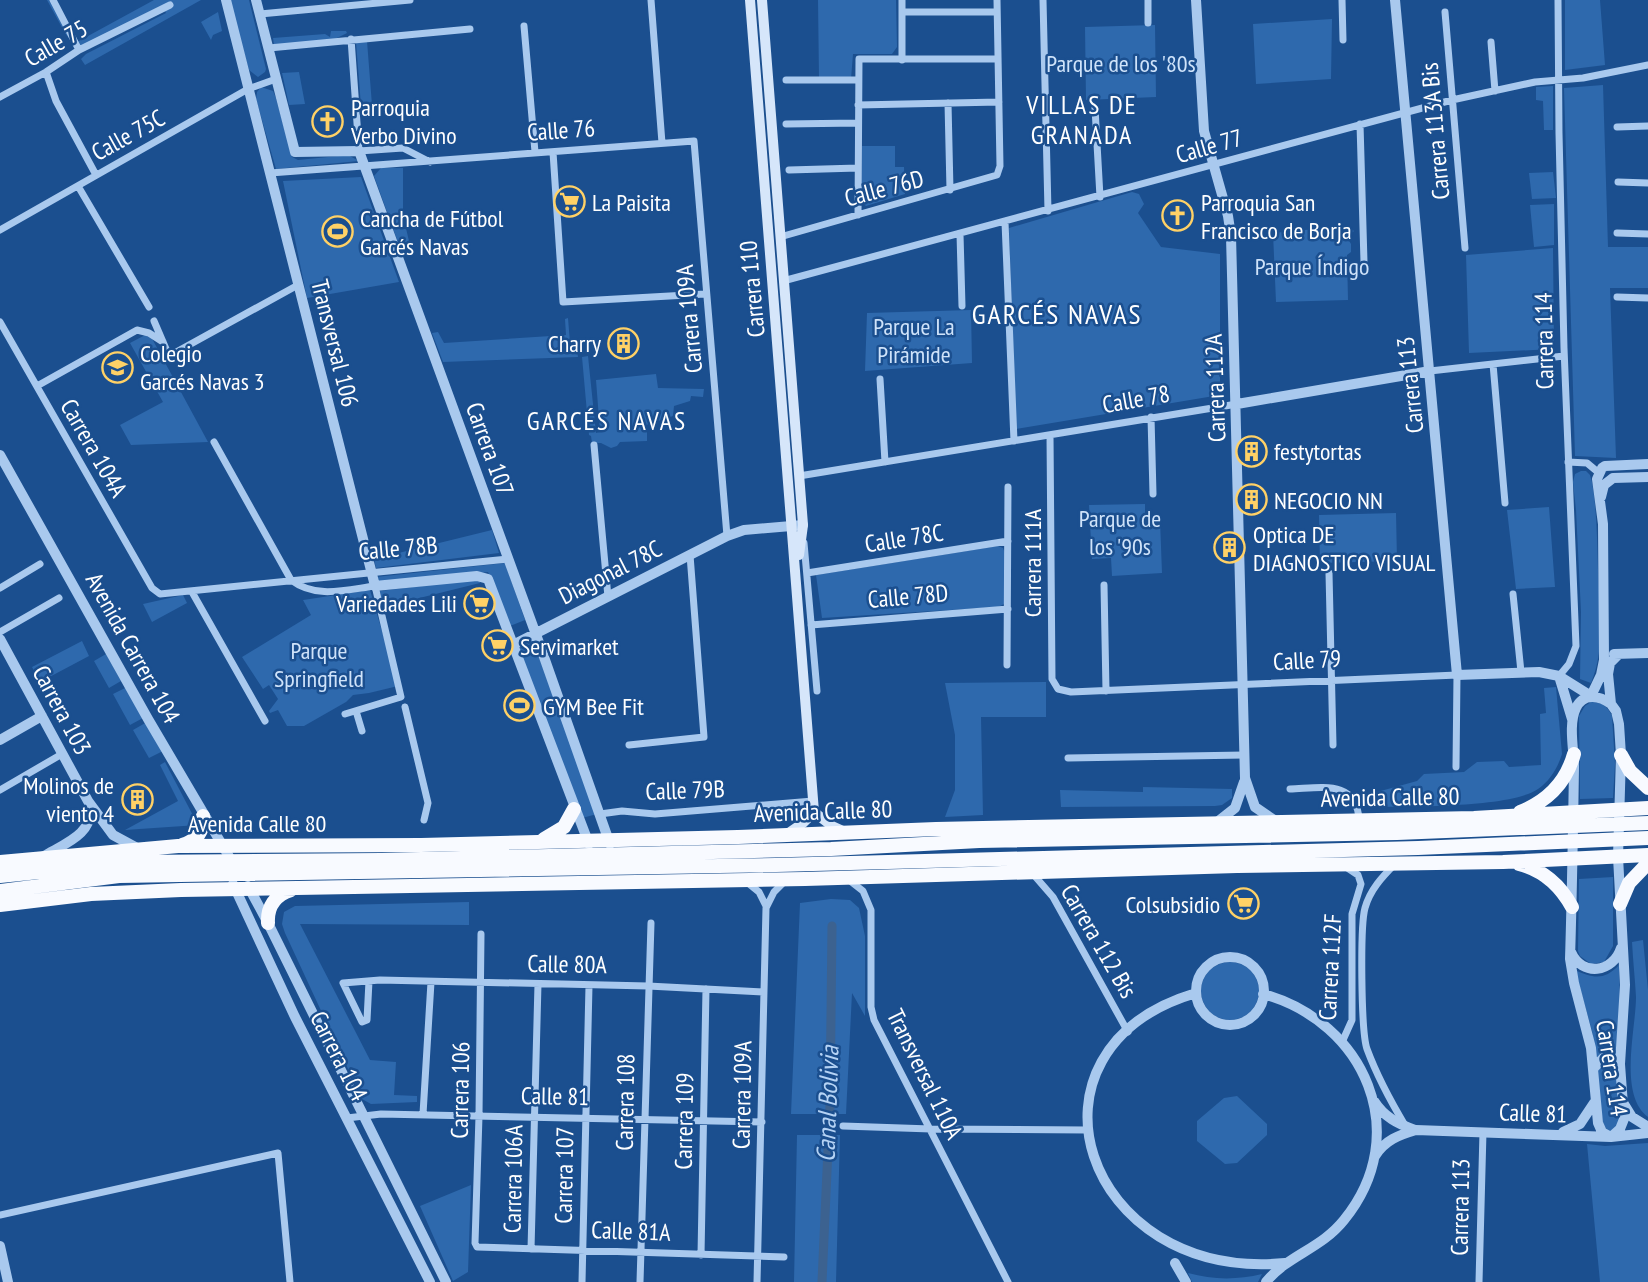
<svg xmlns="http://www.w3.org/2000/svg" width="1648" height="1282" font-family="'PT Sans Narrow',sans-serif">
<style>
.green{fill:#2e69ad}
.lines{fill:none;stroke-linecap:round;stroke-linejoin:round}
.canal{stroke:#3c6290;stroke-width:9}
.minor{stroke:#a9c9ee;stroke-width:7}
.tertiary{stroke:#a9c9ee;stroke-width:10}
.secondary{stroke:#d6e6fa;stroke-width:10}
.trunk{stroke:#f8faff;stroke-width:14}
.labels{text-anchor:middle;dominant-baseline:central;stroke-width:5;stroke-linejoin:round;paint-order:stroke}
.street-label{font-size:24px;fill:#fff;stroke:#1b4f8f}
.park-label{font-size:24px;fill:#cfe3fa;stroke:#1b4f8f}
.poi-label{font-size:24px;fill:#fff;stroke:#1b4f8f;text-anchor:start}
.neighbourhood-label{font-size:26px;letter-spacing:2px;fill:#fff;stroke:#1b4f8f}
.water-label{font-size:26px;font-style:italic;fill:#b5d3f5;stroke:#1b4f8f}
.quarter-label{font-size:28px;letter-spacing:2px;fill:#fff;stroke:#1b4f8f}
</style>
<rect width="100%" height="100%" fill="#1b4f8f"/>
<path class="green" d="M47 0H54L77 42 154 0H201L85 65 81 59 86 54 166 13 165 11 77 49 65 33Z
M229 0H249L266 69 265 72 258 77 249 70Z
M818 0H896L897 47 892 54H853L851 79H819Z
M1565 0H1600L1605 65 1565 70Z
M218 12 222 31 213 35 211 40 201 22Z
M1332 19 1331 79 1256 84 1253 24Z
M1155 25 1156 97 1086 100 1085 27Z
M331 31H346L347 33 335 39 274 45 273 38 325 34 330 37Z
M367 41 372 105 361 106 356 42Z
M299 72 305 104 289 105 282 73Z
M1603 85 1608 247H1648V288H1610L1616 458 1575 456 1564 88Z
M1553 86V130H1544L1543 101 1536 100V87Z
M261 87 273 91 276 98 292 157 298 160 348 155 359 161 276 169 256 99 257 92Z
M862 146H895V167H904L905 194 866 206 861 201Z
M381 168H403V216L409 241 399 245 374 176Z
M1553 172 1556 198 1532 199 1529 173Z
M361 177 399 282 307 298 283 181Z
M1132 192 1139 194 1144 204 1138 213 1161 247 1220 254V395L1016 429 1009 228Z
M1554 204V245L1534 247 1530 205Z
M1347 226 1354 231 1347 237 1351 244V252L1347 255 1348 300 1276 302 1273 233Z
M1553 248 1554 349 1469 353 1466 255Z
M971 310 972 363 865 371 867 313Z
M568 318 570 343H576L578 357 443 362 432 333 438 332 444 343 566 335 565 319Z
M149 333 208 442 131 445 120 425 163 402 130 343Z
M588 356 596 433 600 432 596 380 656 374 658 388 704 389 703 397 691 396 690 401 674 406 673 416 643 426 647 430V441L620 442 617 446 611 448 601 443H592L591 436 589 435 582 357Z
M1581 471H1586L1590 475 1592 482C1597 511 1597 539 1598 569 1599 606 1606 648 1591 683L1580 679 1581 612 1576 510 1573 482 1575 474Z
M1145 504V520H1160L1162 573 1112 576 1111 558 1092 559 1089 505Z
M1549 507 1555 587 1516 589 1507 510Z
M1396 513 1397 561 1320 563 1319 515Z
M492 530 499 553 376 568 374 559Z
M998 546 1003 548 1005 553 1004 604 998 607 822 618 816 575Z
M505 563 525 620 510 626 488 572 378 583 376 577Z
M480 579V583L383 607 380 591Z
M370 590 398 686 369 693 353 695 346 702 304 726H287L278 710 270 713 269 711 278 699 269 685 263 689 242 657 311 615 303 600Z
M183 595 187 603 152 622 143 604Z
M82 641 89 656 40 682 32 667Z
M533 641 597 814 582 818 519 648Z
M106 654 121 681 109 688 94 661Z
M1046 682V717H981L983 815 945 817 955 790V735L945 683Z
M127 687 143 718 130 725 113 694Z
M1556 687 1562 754C1558 767 1550 781 1538 789 1508 809 1401 806 1362 807L1361 800 1366 795 1417 781 1424 774 1464 772 1477 762 1504 761 1509 767 1541 765 1540 714 1546 713 1544 688Z
M1591 702C1602 702 1608 707 1612 716L1615 764 1613 798 1580 799 1579 716 1585 706Z
M147 722 163 751 149 758 133 730Z
M165 762 198 825 125 830 178 801 160 765Z
M1143 787 1232 789V798L1222 805 1215 806 1061 807 1060 790 1143 792Z
M1613 877V946L1604 962 1591 964 1580 956 1578 951 1579 879Z
M831 899 850 900 859 908 865 936V1016L852 993 846 1114H791L800 903Z
M469 902V925L300 924 370 1060 396 1062 394 1095 417 1096V1102L371 1104 362 1099 285 933 282 924 284 912 295 906Z
M1643 940 1648 990V1117C1618 1095 1636 1029 1636 997 1635 979 1633 961 1632 942Z
M1201 991a29 29 0 1 1 58 0a29 29 0 1 1-58 0Z
M1619 965 1620 1006 1616 1055 1604 1052 1596 1060 1592 1031 1575 970C1593 978 1604 981 1619 965Z
M1610 1060 1616 1065 1621 1119 1613 1132 1609 1131 1603 1126 1597 1069 1601 1064Z
M1237 1096 1267 1124V1135L1237 1163 1225 1164 1197 1141V1121L1224 1098Z
M797 1135H840L836 1282H794Z
M1648 1143V1282H1600L1587 1144 1605 1146Z
M471 1185 468 1272 453 1281 420 1206Z
M1188 1273C1213 1280 1237 1280 1262 1274L1258 1282H1192Z"/>
<g class="lines">
<path class="canal" d="M822 1282 830 1105 832 926"/>
<path class="minor" d="M53 0 79 50
M651 0 662 143
M902 0V60
M1043 0 1048 211
M1148 0V23
M1342 0 1343 40
M1558 0 1559 133 1564 348 1576 646 1569 664 1559 676
M902 12H997
M1445 12 1465 248
M260 14 410 0
M524 26 535 152
M351 39 359 151 403 148 430 162
M1491 42 1495 91
M269 48 470 29
M46 72 56 101 96 175
M786 80H858
M0 97 46 72 79 50 170 5
M948 103 950 190
M858 105 999 102
M1095 108 1100 197
M786 124 858 123
M1360 124 1364 262
M1617 127 1648 126
M553 152 563 302 705 294
M789 170 858 168
M270 173 694 141 727 536
M1618 182 1648 183
M78 186 149 307
M858 215 859 59H998
M1005 222 1014 441
M0 230 248 89 276 79
M1617 233 1648 234
M960 234 962 306
M780 237 997 175 1000 166 997 0
M783 281 1452 100 1535 82 1583 78 1648 65
M1617 297 1648 298
M154 321 169 356 298 285
M0 322 152 588 160 594 508 559
M1493 364 1505 503
M1430 371 1564 356
M880 379 885 462
M37 386 137 330 149 333 163 342
M1151 417 1153 494
M1050 435 1052 679 1058 689 1071 692 1457 675 1456 767
M214 442 291 580C316 599 345 590 375 586L401 697 345 714
M594 445 608 597
M1568 462 1587 463 1599 473
M799 476 1237 404
M804 543 817 691
M807 573 1008 541
M1329 573 1333 745
M1104 585 1106 691
M0 588 40 564
M192 592 265 721
M1513 594 1521 672
M811 625 1008 609
M0 632 59 598
M1007 665 1008 487
M405 707 428 803 424 820
M356 711 362 731
M629 745 704 737 690 555
M1068 758 1244 755
M1290 789C1321 788 1357 779 1359 820
M0 790 62 754
M600 814 622 811 655 814 813 801
M1395 864C1382 877 1370 890 1365 908 1360 926 1361 1032 1367 1049 1377 1076 1391 1102 1406 1127
M1033 874 1053 897 1128 1032
M849 880 863 891 871 910V1007L874 1020 1008 1282
M748 883 759 892 766 906
M481 934 479 1116 475 1243 477 1247 784 1257
M369 981 367 1020 362 1022 343 983 380 980 648 986 763 992
M1343 1040 1352 1020V914L1361 884 1358 875 1346 867
M423 1114 431 982
M347 1118 381 1114 762 1122
M843 1126 931 1129 1087 1130
M0 1215 278 1153 290 1282
M531 1249 538 984
M701 1255 706 989
M582 1282 589 986
M640 1282 651 923
M757 1282 766 908 774 892 786 880
M1479 1282 1483 1132"/>
<path class="tertiary" d="M226 0 375 586 477 576 488 579 589 844
M256 0 295 152 359 151 538 640 610 844
M1196 0 1204 131 1228 216 1231 236 1245 778 1255 807 1277 822
M1395 0 1457 675 1539 672 1559 676 1591 696
M1237 404 1430 371
M0 455 148 719 234 865
M1601 497 1604 485 1613 478 1648 477
M0 639 88 801 113 835 137 848
M513 645 727 536 744 530 803 525
M1614 654 1648 653
M1559 676 1572 719
M1591 696 1601 675 1604 660 1603 524 1597 479 1602 468 1605 466 1648 464
M1611 704C1599 695 1583 693 1576 708 1568 725 1574 749 1574 767 1573 831 1572 895 1570 959L1574 983 1591 1048 1598 1123 1602 1132 1611 1137
M0 740 42 716
M1216 823 1235 808 1244 782
M44 856C64 844 96 833 89 805
M233 884 295 1017 430 1282
M248 886 268 923 446 1282
M1571 952C1582 977 1613 973 1621 948
M1196 991a34 34 0 1 1 68 0a34 34 0 1 1-68 0Z
M1196 993C1007 1049 1083 1282 1285 1263
M1263 994C1365 1022 1414 1134 1344 1220 1321 1249 1288 1255 1266 1282
M1594 1068 1604 1057H1611L1620 1064
M1374 1101C1384 1117 1398 1124 1415 1130
M1624 1104 1632 1117 1648 1127
M1563 1132 1580 1124 1594 1103
M1611 1137 1620 1129 1624 1119 1620 1064 1625 985 1618 857 1621 755 1619 724 1616 711 1611 704 1608 674 1610 663 1619 654
M1375 1156C1385 1140 1399 1135 1416 1130L1611 1137 1648 1133
M0 1246 8 1282
M1175 1263 1186 1282"/>
<path class="secondary" d="M750 0 814 812 832 826 843 831
M762 0 803 525 799 555
M787 834 803 823 814 812"/>
<path class="trunk" d="M1621 755 1630 771 1648 788
M1520 812C1548 801 1566 783 1574 754
M544 839 564 827 574 809
M182 845C197 841 204 831 203 816
M0 862 178 846 421 845 738 837 936 829 1474 818 1648 808
M1519 864C1543 870 1560 885 1572 907
M0 876 134 862 382 860 831 849 979 841 1397 833 1648 823
M0 891 119 876 776 865 1418 848 1648 838
M1620 904 1629 883 1648 863
M0 905 91 894 181 890 805 879 1237 866 1503 862 1648 855
M268 923C267 907 275 895 291 890"/>
</g>
<defs>
<symbol id="church-ring" viewBox="-11 -11 22 22"><circle r="9.5" fill="#1b4f8f" stroke="#ffd166" stroke-width="1.5"/><path d="M-1.2-6h2.4v3.5h3.3v2.4h-3.3V6h-2.4V-.1h-3.3v-2.4h3.3Z" fill="#ffd166"/></symbol>
<symbol id="supermarket-ring" viewBox="-11 -11 22 22"><circle r="9.5" fill="#1b4f8f" stroke="#ffd166" stroke-width="1.5"/><path d="M-6-5.5h2.5l.6 2H6L4.5 2H-2.5L-4.4-4H-6ZM-1.5 3.2a1.3 1.3 0 1 0 .1 0ZM3 3.2a1.3 1.3 0 1 0 .1 0Z" fill="#ffd166"/></symbol>
<symbol id="stadium-ring" viewBox="-11 -11 22 22"><circle r="9.5" fill="#1b4f8f" stroke="#ffd166" stroke-width="1.5"/><path d="M0-5a6.5 5 0 1 0 0 10a6.5 5 0 1 0 0-10ZM-3.5-1.8h7v3.6h-7Z" fill="#ffd166"/></symbol>
<symbol id="building-ring" viewBox="-11 -11 22 22"><circle r="9.5" fill="#1b4f8f" stroke="#ffd166" stroke-width="1.5"/><path d="M-4-6H4V6H1V3H-1V6H-4ZM-2.5-4.3h1.7v1.8h-1.7ZM.8-4.3h1.7v1.8H.8ZM-2.5-1h1.7V.8h-1.7ZM.8-1h1.7V.8H.8Z" fill="#ffd166"/></symbol>
<symbol id="school-ring" viewBox="-11 -11 22 22"><circle r="9.5" fill="#1b4f8f" stroke="#ffd166" stroke-width="1.5"/><path d="M0-5L7-2L0 1L-7-2ZM-4 1L0 2.5L4 1V4Q0 6-4 4Z" fill="#ffd166"/></symbol>
</defs>
<g fill-rule="evenodd">
<use href="#church-ring" x="310" y="104" width="35" height="35"/>
<use href="#supermarket-ring" x="552" y="184" width="35" height="35"/>
<use href="#church-ring" x="1160" y="198" width="35" height="35"/>
<use href="#stadium-ring" x="320" y="214" width="35" height="35"/>
<use href="#building-ring" x="606" y="326" width="35" height="35"/>
<use href="#school-ring" x="100" y="350" width="35" height="35"/>
<use href="#building-ring" x="1234" y="434" width="35" height="35"/>
<use href="#building-ring" x="1234" y="482" width="35" height="35"/>
<use href="#building-ring" x="1212" y="530" width="35" height="35"/>
<use href="#supermarket-ring" x="462" y="586" width="35" height="35"/>
<use href="#supermarket-ring" x="480" y="628" width="35" height="35"/>
<use href="#stadium-ring" x="502" y="688" width="35" height="35"/>
<use href="#building-ring" x="120" y="782" width="35" height="35"/>
<use href="#supermarket-ring" x="1226" y="886" width="35" height="35"/>
</g>
<g class="labels">
<g class="street-label">
<text transform="translate(56 43) rotate(-30)">Calle 75</text>
<text transform="translate(561 130) rotate(-4)">Calle 76</text>
<text transform="translate(1435 131) rotate(-95)">Carrera 113A Bis</text>
<text transform="translate(128 135) rotate(-29)">Calle 75C</text>
<text transform="translate(1209 146) rotate(-16)">Calle 77</text>
<text transform="translate(884 188) rotate(-15)">Calle 76D</text>
<text transform="translate(752 289) rotate(-95)">Carrera 110</text>
<text transform="translate(689 319) rotate(-95)">Carrera 109A</text>
<text transform="translate(1544 341) rotate(-91)">Carrera 114</text>
<text transform="translate(335 343) rotate(76)">Transversal 106</text>
<text transform="translate(1410 385) rotate(-96)">Carrera 113</text>
<text transform="translate(1215 388) rotate(-92)">Carrera 112A</text>
<text transform="translate(1136 399) rotate(-10)">Calle 78</text>
<text transform="translate(94 448) rotate(60)">Carrera 104A</text>
<text transform="translate(490 449) rotate(70)">Carrera 107</text>
<text transform="translate(904 538) rotate(-9)">Calle 78C</text>
<text transform="translate(398 548) rotate(-5)">Calle 78B</text>
<text transform="translate(1032 563) rotate(-90)">Carrera 111A</text>
<text transform="translate(610 572) rotate(-27)">Diagonal 78C</text>
<text transform="translate(908 596) rotate(-5)">Calle 78D</text>
<text transform="translate(133 648) rotate(61)">Avenida Carrera 104</text>
<text transform="translate(1307 660) rotate(-3)">Calle 79</text>
<text transform="translate(62 710) rotate(62)">Carrera 103</text>
<text transform="translate(685 790) rotate(-2)">Calle 79B</text>
<text transform="translate(1390 797) rotate(-1)">Avenida Calle 80</text>
<text transform="translate(823 811) rotate(-2)">Avenida Calle 80</text>
<text x="257" y="823">Avenida Calle 80</text>
<text transform="translate(1099 941) rotate(60)">Carrera 112 Bis</text>
<text transform="translate(567 964) rotate(1)">Calle 80A</text>
<text transform="translate(1330 967) rotate(-87)">Carrera 112F</text>
<text transform="translate(339 1056) rotate(63)">Carrera 104</text>
<text transform="translate(1612 1068) rotate(81)">Carrera 114</text>
<text transform="translate(925 1074) rotate(64)">Transversal 110A</text>
<text transform="translate(460 1090) rotate(-89)">Carrera 106</text>
<text transform="translate(742 1095) rotate(-89)">Carrera 109A</text>
<text transform="translate(555 1096) rotate(1)">Calle 81</text>
<text transform="translate(625 1102) rotate(-89)">Carrera 108</text>
<text transform="translate(1533 1113) rotate(2)">Calle 81</text>
<text transform="translate(684 1121) rotate(-89)">Carrera 109</text>
<text transform="translate(564 1175) rotate(-89)">Carrera 107</text>
<text transform="translate(513 1179) rotate(-89)">Carrera 106A</text>
<text transform="translate(1460 1207) rotate(-89)">Carrera 113</text>
<text transform="translate(631 1231) rotate(2)">Calle 81A</text>
</g>
<g class="park-label">
<text x="1121" y="63">Parque de los '80s</text>
<text x="1312" y="266">Parque Índigo</text>
<text x="914" y="326">Parque La<tspan x="914" dy="28">Pirámide</tspan></text>
<text x="1120" y="518">Parque de<tspan x="1120" dy="28">los '90s</tspan></text>
<text x="319" y="650">Parque<tspan x="319" dy="28">Springfield</tspan></text>
</g>
<g class="poi-label">
<text x="351" y="107">Parroquia<tspan x="351" dy="28">Verbo Divino</tspan></text>
<text x="592" y="202">La Paisita</text>
<text x="1201" y="202">Parroquia San<tspan x="1201" dy="28">Francisco de Borja</tspan></text>
<text x="360" y="218">Cancha de Fútbol<tspan x="360" dy="28">Garcés Navas</tspan></text>
<text x="601" y="343" text-anchor="end">Charry</text>
<text x="140" y="353">Colegio<tspan x="140" dy="28">Garcés Navas 3</tspan></text>
<text x="1274" y="451">festytortas</text>
<text x="1274" y="500">NEGOCIO NN</text>
<text x="1253" y="534">Optica DE<tspan x="1253" dy="28">DIAGNOSTICO VISUAL</tspan></text>
<text x="457" y="603" text-anchor="end">Variedades Lili</text>
<text x="520" y="646">Servimarket</text>
<text x="543" y="706">GYM Bee Fit</text>
<text x="114" y="785" text-anchor="end">Molinos de<tspan x="114" dy="28">viento 4</tspan></text>
<text x="1220" y="904" text-anchor="end">Colsubsidio</text>
</g>
<g class="neighbourhood-label">
<text x="1082" y="104">VILLAS DE<tspan x="1082" dy="30">GRANADA</tspan></text>
<text x="607" y="420">GARCÉS NAVAS</text>
</g>
<g class="water-label">
<text transform="translate(827 1104) rotate(-88)">Canal Bolivia</text>
</g>
<g class="quarter-label">
<text x="1057" y="313">GARCÉS NAVAS</text>
</g>
</g>
</svg>
